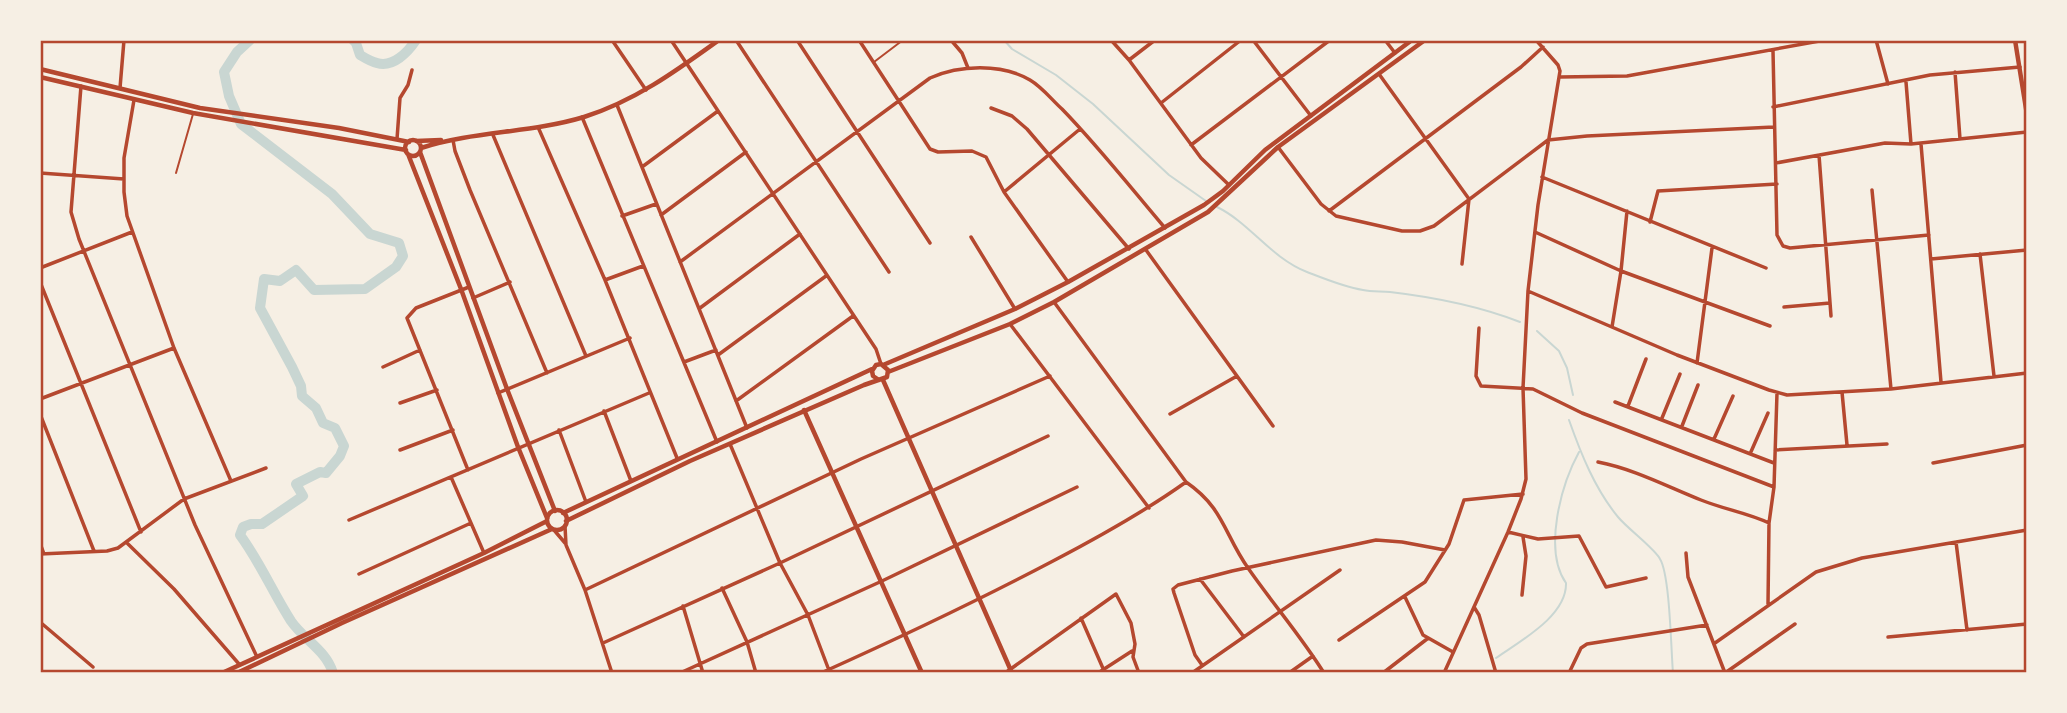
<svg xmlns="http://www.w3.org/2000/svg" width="2067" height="713" font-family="Arial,sans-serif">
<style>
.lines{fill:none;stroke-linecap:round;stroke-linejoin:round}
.stream{stroke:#c9d6d2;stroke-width:2}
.river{stroke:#c9d6d2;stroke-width:10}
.service{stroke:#b5482f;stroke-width:2}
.minor{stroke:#b5482f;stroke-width:3.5}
.tertiary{stroke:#b5482f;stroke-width:4.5}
.secondary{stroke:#b5482f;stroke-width:4.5}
.neatline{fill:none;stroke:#b5482f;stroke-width:2.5}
</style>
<rect width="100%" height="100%" fill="#f6efe4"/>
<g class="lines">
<path class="stream" d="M1004 40 1012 49 1056 75 1093 104 1169 175 1206 201
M1217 207C1250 223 1271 258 1307 272 1325 279 1344 287 1363 290 1372 292 1381 291 1390 292 1433 297 1479 306 1520 322
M1537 331 1559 351 1567 368 1573 395
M1569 420C1581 454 1595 489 1618 517 1628 529 1655 549 1660 559 1670 575 1671 650 1673 673
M1496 658C1520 641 1567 616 1566 583 1543 550 1561 485 1579 452"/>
<path class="river" d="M250 40 237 52 224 72 229 96 241 124 332 194 370 234 399 243 403 256 396 267 365 289 314 290 296 270 280 281 264 279 260 308 292 367 301 386 302 396 316 408 323 423 335 428 344 446 340 456 326 473 320 472 296 484 303 496 262 524H251L243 527 240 535C260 562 273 593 291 621 304 640 326 650 333 673
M353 40 356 43 360 55C365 58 371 62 377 63 393 68 408 52 416 40"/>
<path class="service" d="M874 62 903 40
M176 173 193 114"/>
<path class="minor" d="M612 40 646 90
M671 40 876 349 881 364
M736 40 889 272
M797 40 930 243
M859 40 930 149 938 152 972 151 986 157 1004 192 1068 282
M951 40 962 53 968 68
M1111 40 1129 60 1201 158 1229 185
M1253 40 1311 116
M1385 40 1395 53
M1876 40 1888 84
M1773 51 1777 235 1783 246 1790 248 1929 235
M1129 60 1155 40
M1955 72 1960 139
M1379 74 1469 199 1462 264
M1560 77 1627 76 1825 40
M1906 82 1911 144
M81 86 71 212 79 239 195 525 257 657
M120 88 124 40
M134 100 124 158V192L127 216 174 348 231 481
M1161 103 1241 40
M617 105 747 428
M1773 107 1930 75 2020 67
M991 108 1012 116 1027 129 1129 249
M582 117 717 442
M538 127 605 280 677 458
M493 135 586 356
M397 139 400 98 408 85 412 70
M453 140 455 151 470 190 547 373
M1921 144 1941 382
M1191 145 1330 40
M1278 147 1321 204 1336 216 1402 231H1420L1434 226 1548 140 1587 136 1774 127
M1819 155 1831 316
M1776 163 1885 143 1911 144 2027 132
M642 167 718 111
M40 173 124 179
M1542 177 1766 268
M1872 190 1891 389
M1004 192 1080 129
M1329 211 1521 67 1543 47
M661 215 746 152
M622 216 656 204
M1650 222 1658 191 1777 184
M1535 232 1621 271 1770 326
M971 237 1015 309
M1146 250 1273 426
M1980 254 1994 376
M1931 259 2027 250
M680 262 930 78C959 65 1001 63 1030 80 1042 87 1052 100 1062 109 1098 146 1131 188 1165 228
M40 268 132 232
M605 280 643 266
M40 282 141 532
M1528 291 1677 355 1769 390 1787 395 1891 389 2027 373
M473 298 510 282
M1054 302 1186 482C1224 508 1224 534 1248 568 1273 604 1301 636 1324 673
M1784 307 1830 303
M700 308 800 234
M1010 324 1149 508
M1612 327 1621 271 1627 211
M1479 328 1476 376 1481 386 1533 389 1582 413 1774 487
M718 355 826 276
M684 362 716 350
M1697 363 1712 248
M383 367 420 350
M1842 392 1847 445
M498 393 630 338
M40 399 174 348
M736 401 853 316
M1615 402 1774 463
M400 403 437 390
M1628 406 1646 359
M604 411 631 481
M40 414 94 551
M1170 414 1237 376
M1662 418 1680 374
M1682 426 1698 385
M559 430 586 502
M1714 439 1733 396
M730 444 780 563 808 615 830 673
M400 450 453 430
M1775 450 1887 444
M1750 454 1768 413
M1598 462C1634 469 1666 486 1701 500 1723 509 1748 513 1769 523
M1933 463 2027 445
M468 470 407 318 416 308 469 287
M451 477 484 553
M349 520 649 393
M565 526 566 545 585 590 612 673
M554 530 565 543
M1508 532 1538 539 1579 536 1606 587 1646 578
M1956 542 1967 630
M40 543 44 554
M127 543 174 589 239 664
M1686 553 1688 577 1725 673
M40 554 107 551 118 548 184 499 266 468
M359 574 471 523
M1200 579 1244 637
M722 588 747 642 756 673
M585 590 861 459 1050 376
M1522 595 1526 556 1523 537
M1405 597 1423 635 1453 652
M1768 604 1769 523 1774 487 1777 393
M683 606 703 673
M1474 607 1479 615 1496 673
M1081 618 1105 673
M40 622 93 667
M1888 637 2027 624
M1339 640 1425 582 1449 544 1464 500 1523 494
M603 643 780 563 1048 436
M1715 643 1816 572 1862 558 2027 530
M1202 665 1195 655 1174 593 1173 589 1178 585 1232 571 1376 540 1402 542 1445 550
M680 673 882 581 1077 487
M821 673C899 638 977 601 1053 561 1099 537 1144 512 1186 482
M1005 673 1116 594 1131 623 1135 644 1133 657 1139 673
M1098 673 1132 651
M1192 673 1340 570
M1289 673 1313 656
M1383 673 1427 639
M1444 673 1508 532 1521 499 1526 479 1523 388 1528 291 1538 205 1560 71 1558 65 1536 40
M1569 673 1581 648 1587 644 1707 625
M1725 673 1795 624"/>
<path class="tertiary" d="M2015 40 2027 115
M40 69 200 108 339 128 409 142
M40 77 193 113 406 150
M405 148a8 8 0 1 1 16 0a8 8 0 1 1-16 0Z
M416 141 441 140
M421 148C474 131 531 133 584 117 635 101 676 71 719 40
M420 152 507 389 555 511
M408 154 461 289 518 447 547 518
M883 380 1012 673
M804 410 922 673"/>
<path class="secondary" d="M883 365 1015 309 1068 282 1204 205 1223 191 1265 150 1412 40
M888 372 1010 324 1054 302 1208 212 1278 147 1425 40
M547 520a10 10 0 1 1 20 0a10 10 0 1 1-20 0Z
M563 513 872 369
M566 521 690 461 864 385 887 377 888 370 881 364 876 365 872 371 873 376 879 380
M222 673 484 553 547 521
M237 673 342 623 552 529"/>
</g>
<rect width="2067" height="713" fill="none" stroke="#f6efe4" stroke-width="84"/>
<rect x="42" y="42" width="1983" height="629" class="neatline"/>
</svg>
